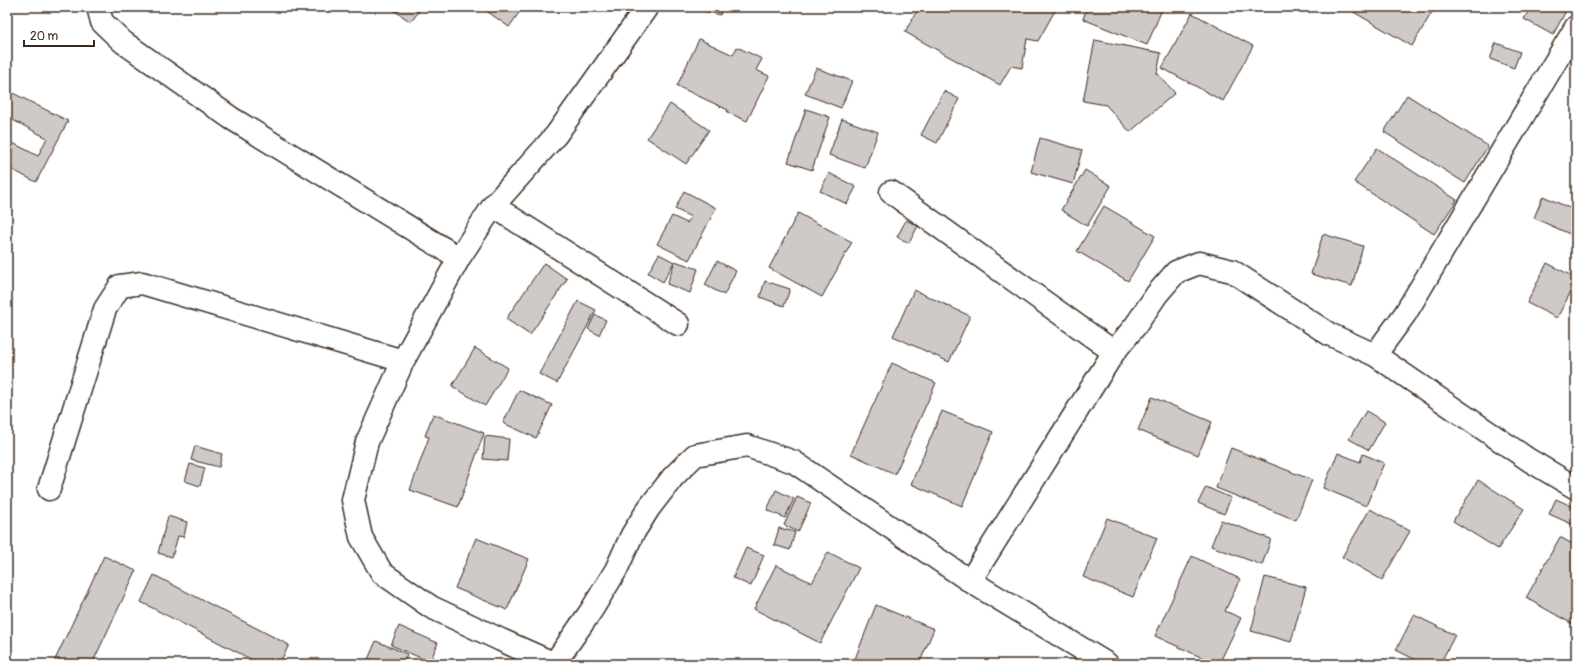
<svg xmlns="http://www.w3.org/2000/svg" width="1583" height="671" font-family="Pangolin,sans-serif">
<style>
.building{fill:#cfcac7;stroke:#3b2a1e}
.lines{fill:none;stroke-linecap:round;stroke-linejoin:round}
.minor-casing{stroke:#3b2a1e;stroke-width:25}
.minor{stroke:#fff;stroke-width:22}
</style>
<rect width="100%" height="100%" fill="#fff"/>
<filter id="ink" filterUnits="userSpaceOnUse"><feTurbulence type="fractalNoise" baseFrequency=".025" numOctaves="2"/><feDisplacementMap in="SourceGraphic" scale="8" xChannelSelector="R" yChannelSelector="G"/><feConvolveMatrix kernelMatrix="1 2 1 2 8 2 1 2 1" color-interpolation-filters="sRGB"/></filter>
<g filter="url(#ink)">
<path class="building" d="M389 7H422L411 22Z
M481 7H523L509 27Z
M702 7H722L720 15 701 10Z
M919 7H1057L1038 41 1027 39 1022 68 1011 66 1000 85 905 32Z
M1087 7H1163L1147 45 1083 19Z
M1345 7H1435L1412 46Z
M1531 7H1568L1553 35 1524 19Z
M1192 13 1253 46 1223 101 1162 68Z
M699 39 733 55 737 47 762 59 756 70 769 76 747 121 727 112 728 110 677 86Z
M1095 40 1161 53 1157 73 1175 93 1130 132 1106 105 1083 101Z
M1496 43 1520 52 1514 68 1490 59Z
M816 68 852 81 841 108 805 94Z
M7 90 68 121 36 182 7 167V140L38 156 47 138 7 117Z
M944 91 959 99 937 143 921 135Z
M1407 95 1488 146 1465 183 1384 132Z
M670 104 709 130 686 164 647 138Z
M806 109 830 117 812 170 788 162Z
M842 119 878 132 865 168 829 155Z
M1040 138 1082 150 1073 184 1031 172Z
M1377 148 1457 200 1434 234 1354 182Z
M1085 170 1111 186 1087 226 1061 210Z
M829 173 856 187 847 204 820 191Z
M684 191 716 208 689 260 657 244 672 216 687 223 691 217 675 209Z
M1543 196 1576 211V226L1572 235 1534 218Z
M1104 206 1155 236 1128 281 1077 251Z
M798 213 852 242 822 297 769 268Z
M906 220 918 226 909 243 897 237Z
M1323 234 1363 246 1352 286 1311 274Z
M659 254 674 262 663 282 648 273Z
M675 261 698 269 690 293 667 284Z
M717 261 736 271 724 295 705 285Z
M544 263 567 279 530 335 506 319Z
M1547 263 1576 278V282L1557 318 1527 303Z
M765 281 790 289 784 306 760 297Z
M914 290 970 316 949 362 893 336Z
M578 301 596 310 557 383 539 374Z
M595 315 606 320 599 335 588 329Z
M475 348 508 368 485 406 452 386Z
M892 363 936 383 895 474 851 454Z
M519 390 552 405 536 438 503 423Z
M1152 397 1212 422 1198 455 1138 430Z
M942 411 993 432 962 506 911 484Z
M1366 411 1385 422 1369 450 1349 439Z
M433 414 484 433 458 507 410 490 429 437 425 436Z
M485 436 509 439 507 461 483 459Z
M195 446 222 454 219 467 191 460Z
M1231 448 1312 480 1296 520 1216 488Z
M1338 453 1360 462 1363 454 1384 463 1366 506 1323 488Z
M190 464 205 468 200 486 185 481Z
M1478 480 1524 509 1498 549 1453 521Z
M1206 487 1231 498 1224 514 1198 503Z
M776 490 794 499 785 518 767 510Z
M797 497 811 503 798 532 784 525Z
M1556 499 1576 508V526L1549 514Z
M1370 509 1410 531 1382 580 1342 557Z
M168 516 187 522 184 537 178 536 172 557 158 553Z
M1107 518 1157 538 1133 597 1083 577Z
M1221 520 1271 539 1262 565 1211 546Z
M779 528 795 532 790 550 774 545Z
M1560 537 1576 546V626L1526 598Z
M476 538 529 559 507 610 455 588Z
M746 548 764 555 751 586 733 578Z
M828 552 859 568 820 643 754 609 776 565 812 583Z
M104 556 136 571 92 664H53Z
M1192 556 1240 579 1225 611 1241 618 1219 664H1216L1155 636Z
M154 575 289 645 279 664H260L141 602Z
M1265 577 1306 587 1291 642 1251 631Z
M876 605 934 629 919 664H853Z
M1414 615 1455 635 1440 664H1424L1396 650Z
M399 626 438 643 430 662 391 645Z
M376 641 407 654 403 664H366Z"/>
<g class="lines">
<defs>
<path id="minor" d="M98 7 102 22 123 42 184 85 231 118 459 258
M891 192 1114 352
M493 206 678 324
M1375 355 1529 460 1576 488
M49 489 105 309 120 286 142 283 403 361
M970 581 1114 352 1136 325 1157 294 1176 272 1199 263 1232 271 1329 334 1375 355 1405 314 1576 27
M554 664 591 611 616 570 632 535 649 508 673 477 695 455 747 446 794 462 970 581 1107 664
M555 664 501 640 431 607 382 573 361 537 353 500 367 442 403 361 459 258 493 206 556 135 647 7"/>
</defs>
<use href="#minor" class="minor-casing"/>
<use href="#minor" class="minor"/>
</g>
</g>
<rect width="1583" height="671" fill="none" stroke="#fff" stroke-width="24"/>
<rect x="12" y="12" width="1559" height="647" fill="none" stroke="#3b2a1e" stroke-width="1.5" filter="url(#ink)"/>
<path d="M24 40v6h70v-6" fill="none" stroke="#3b2a1e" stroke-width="2"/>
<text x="30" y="40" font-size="12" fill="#3b2a1e" stroke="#ffffff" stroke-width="3" paint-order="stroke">20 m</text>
</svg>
